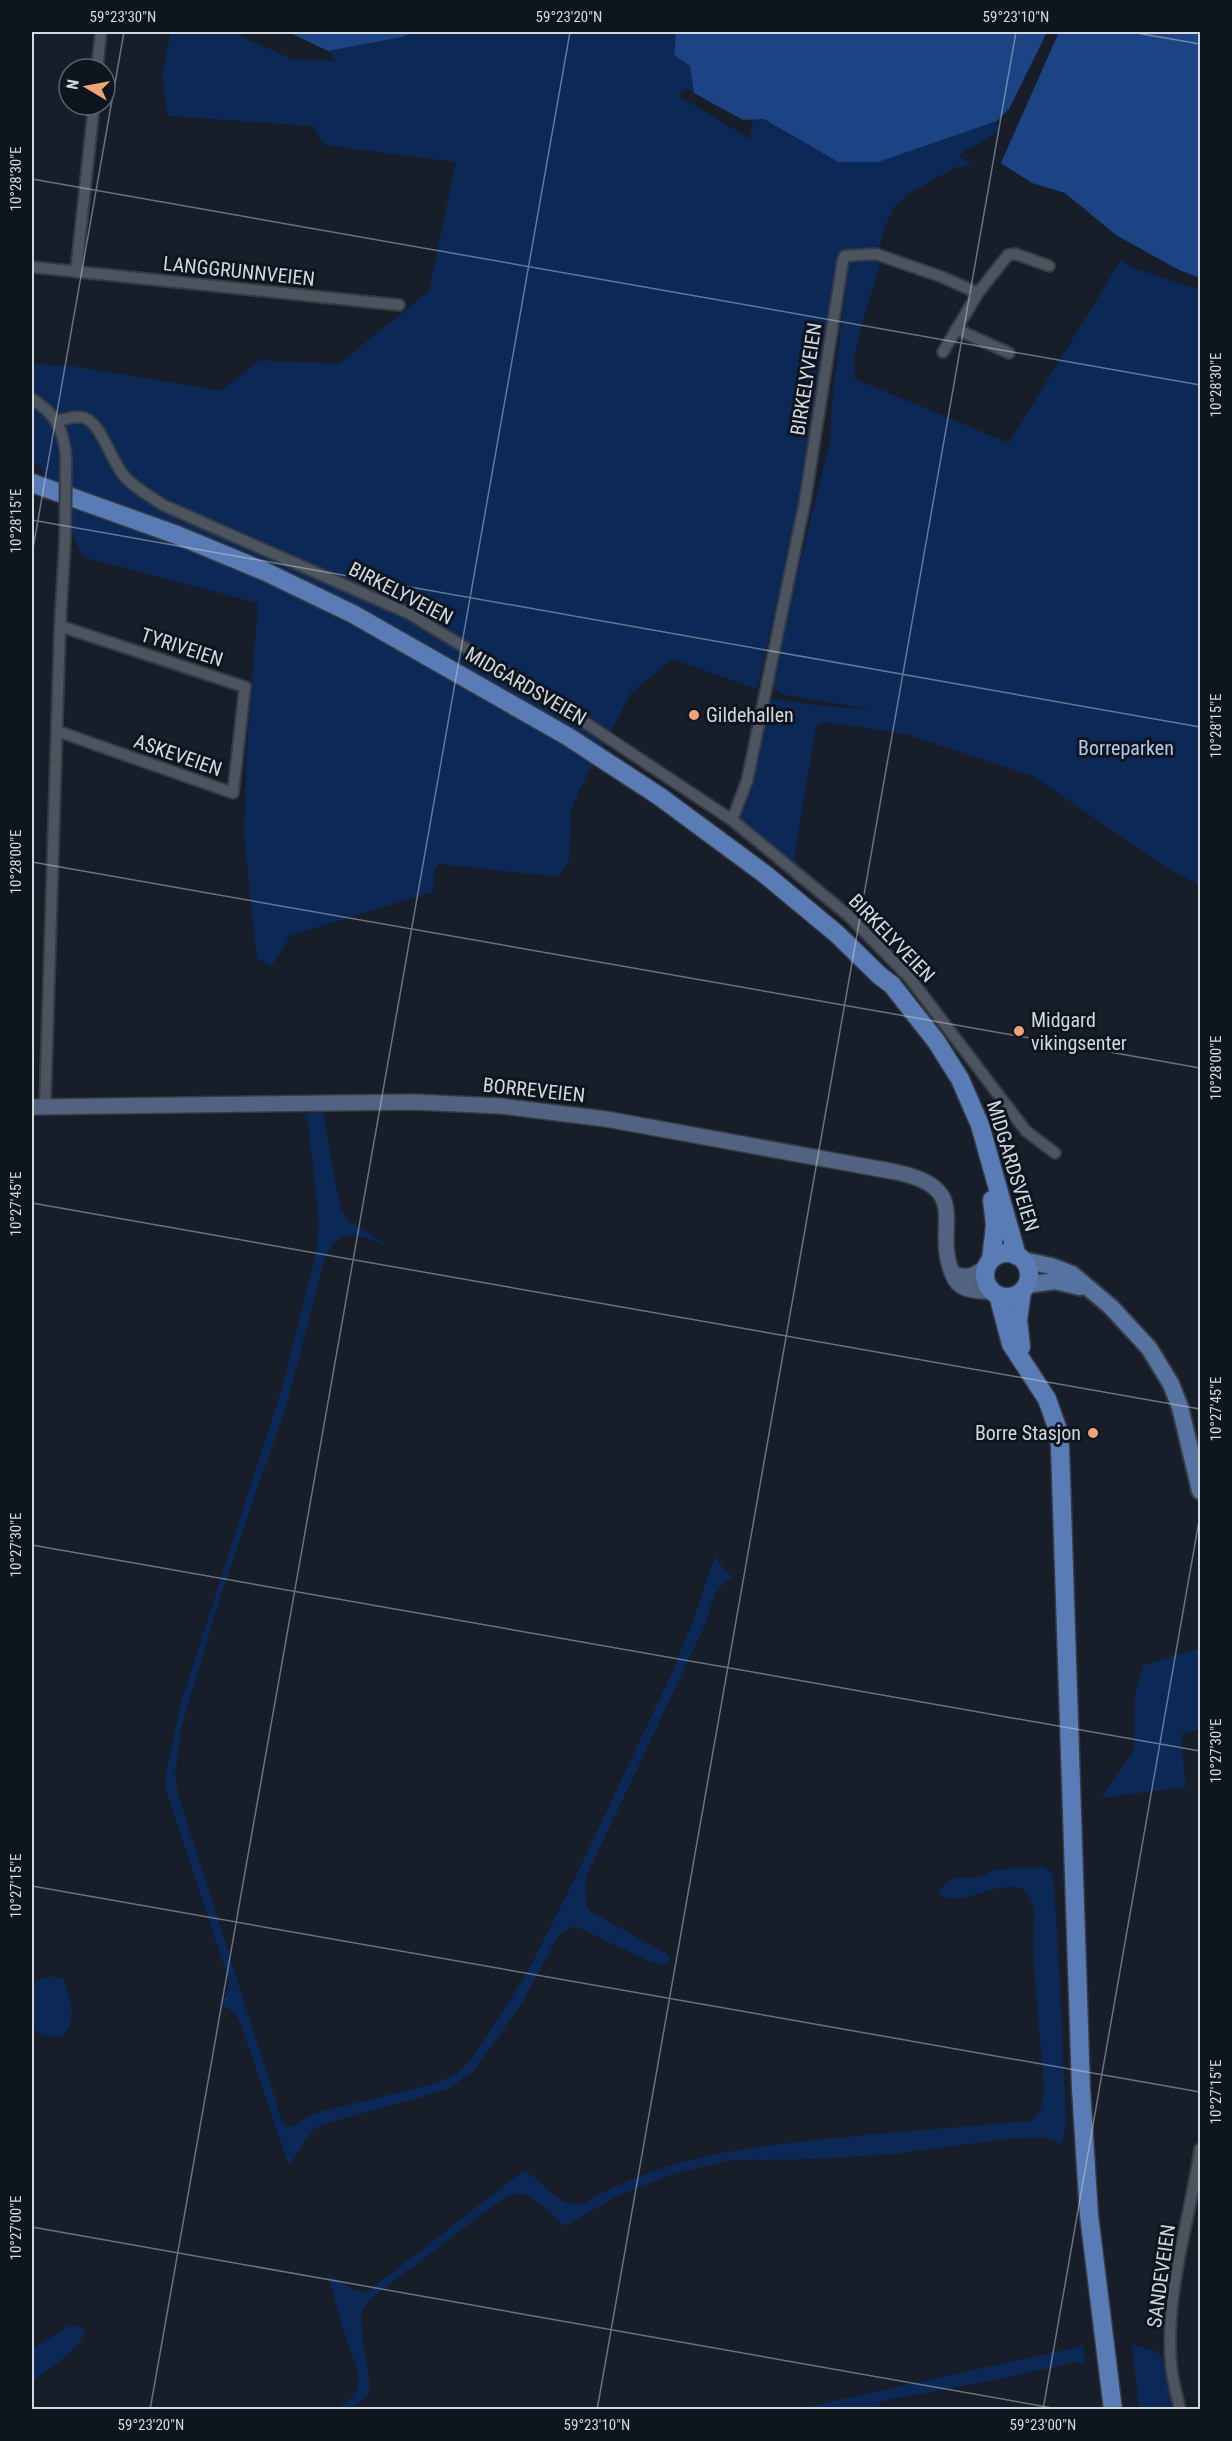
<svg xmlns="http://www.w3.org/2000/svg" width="1232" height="2441" font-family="'Roboto Condensed',sans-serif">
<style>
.green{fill:#0c2856}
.water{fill:#1c4383}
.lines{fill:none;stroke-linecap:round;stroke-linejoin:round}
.minor-casing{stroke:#363a42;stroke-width:14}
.secondary-casing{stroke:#363a42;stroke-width:18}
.primary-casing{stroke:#363a42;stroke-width:20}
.trunk-casing{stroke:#363a42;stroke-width:21}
.minor{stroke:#4c5460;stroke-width:10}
.secondary{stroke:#516380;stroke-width:15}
.primary{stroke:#5672a1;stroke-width:16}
.trunk{stroke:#597cb6;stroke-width:18}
.minor-bridge-casing{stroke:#363a42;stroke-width:14;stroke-linecap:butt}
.minor-bridge{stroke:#4c5460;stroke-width:10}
.ticks{fill:none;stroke:#d3d8df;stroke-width:1.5;stroke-opacity:0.45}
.poi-dot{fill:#efa377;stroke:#0f151f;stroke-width:2}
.labels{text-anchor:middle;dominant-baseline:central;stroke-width:6;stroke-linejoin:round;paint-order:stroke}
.street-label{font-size:20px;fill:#d3d8df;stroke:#0f151f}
.poi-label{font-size:20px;fill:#d3d8df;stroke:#0f151f;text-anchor:start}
.park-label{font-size:20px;fill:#b1c8ed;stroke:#0f151f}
.neatline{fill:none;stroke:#d3d8df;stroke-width:2}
.ticks-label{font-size:15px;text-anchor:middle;fill:#d3d8df}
</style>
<rect width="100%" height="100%" fill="#181e29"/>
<path class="green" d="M171 32H240V36L294 60 336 61 328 51 402 37 417 32H676L674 55 690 66 694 93 685 89 679 96 750 139 753 120 764 119 838 162 949 136 997 121 999 131 958 155 972 166 956 167 911 192 893 208 883 232 876 260 880 264C873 291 849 355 855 379L1009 443 1121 260 1133 268 1200 290V885L1167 868 1033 776 906 734 825 722 819 723 816 728 795 852 796 860 800 867 747 827 742 820 740 810 767 701 770 698 822 706 876 710 785 695 774 689 772 677 830 441 832 402 848 267 852 260 846 254 797 514 757 689 672 659 631 693 580 789 571 811 569 860 563 871 556 876H549L440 864 434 869 433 892 291 935 271 967 257 958 244 836 247 746 258 603 83 557 39 465 32 463V364L70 366 221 391 260 360 339 364 429 291 456 162 325 145 313 126 168 116 162 75Z
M323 1112 340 1207 348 1220 389 1246C356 1236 342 1223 324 1260L288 1400 219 1601 181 1728 175 1775 179 1797 283 2124 290 2127C304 2121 307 2115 323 2111L433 2084 457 2074 474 2056 528 1971 576 1876 671 1675 693 1621 715 1555 718 1562 733 1578C715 1584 711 1606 706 1623L585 1879 586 1904 590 1911 670 1956V1962L661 1965 651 1962 575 1926 566 1930 557 1938 522 2003 474 2071 446 2090 324 2124 313 2130 289 2166 241 2025 235 2013 219 2003 226 1996 229 1981 166 1790 165 1778 181 1703 283 1385 316 1254 319 1222 308 1122 303 1114Z
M1200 1648V1729L1181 1735 1186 1787 1101 1798 1134 1750 1135 1694 1144 1665Z
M1042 1865 1053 1874 1059 1965 1066 2121 1062 2144 1044 2137 997 2140 895 2154 816 2159 731 2160 672 2174 619 2195 565 2226C552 2216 532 2191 515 2194 510 2195 505 2198 501 2200L369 2300 361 2314V2325L370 2386 369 2394 351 2409H337L350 2399 357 2389 359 2375 341 2323 328 2273 351 2289 366 2293 522 2172C539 2171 554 2209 583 2204 663 2156 746 2147 836 2138 901 2131 966 2127 1031 2121L1040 2111 1044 2092C1041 2045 1036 1998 1033 1951 1033 1937 1035 1923 1034 1910 1033 1902 1028 1890 1020 1888 994 1881 963 1908 939 1895V1890L951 1879 983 1876 997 1869 1038 1868Z
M51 1976 64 1979C67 1991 74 2009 71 2021 66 2044 44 2039 32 2027V1987L35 1981Z
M69 2326H79L84 2329C86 2348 44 2370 32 2383V2349Z
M1132 2343C1140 2348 1147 2348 1155 2351 1168 2357 1171 2396 1174 2409H1139Z
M1083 2344 1086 2364 1076 2362 1000 2379 882 2401 877 2409H798L1078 2347Z"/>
<path class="water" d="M288 32H417L402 37 328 51Z
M676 32H1047L1009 109 997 121 878 162H838L764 119 743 120 694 93 690 66 674 55Z
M1059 32H1200V278L1179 270 1116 235 1065 193 1032 183 1001 163Z"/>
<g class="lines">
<defs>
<path id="minor" d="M97 69 101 32
M32 267 399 305
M76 272 94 105
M956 329 1009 353
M943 352 978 293 1008 255 1016 254 1049 266
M32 399C55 413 64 430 66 457
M57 421C66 419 77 415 85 418 102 425 112 463 125 477 136 489 150 496 163 505L410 614 551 700 732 820 849 916 909 977 1026 1131 1055 1153
M57 731 233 793 245 687 60 626
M732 820 747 781 805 501 843 260 845 256 876 254 942 277 978 293
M45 1107 60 626 65 541
M1180 2410C1177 2395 1172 2379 1171 2364 1165 2291 1190 2220 1200 2149"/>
<path id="secondary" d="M32 1107 414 1102 500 1106 606 1119 896 1172C976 1189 931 1227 953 1275 955 1281 958 1285 965 1288 973 1291 983 1291 992 1292
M952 1273C967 1280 974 1276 987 1266"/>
<path id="primary" d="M1023 1260 1051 1266 1072 1274 1111 1307 1149 1348 1171 1384 1180 1407 1200 1491
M1026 1285 1055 1281 1080 1287"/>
<path id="trunk" d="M32 483 177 535 266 572 353 614 567 736 659 796 766 875 837 934 879 975 892 985 936 1041 960 1079 980 1125 1017 1256
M985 1275a22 22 0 1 1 44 0a22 22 0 1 1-44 0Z
M991 1260 995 1225 992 1200
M998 1295 1011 1344 1047 1399 1058 1430 1060 1447 1081 2089 1089 2215 1113 2410
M1021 1347 1018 1320 1022 1291"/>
</defs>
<use href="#minor" class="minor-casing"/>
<use href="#secondary" class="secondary-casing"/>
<use href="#primary" class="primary-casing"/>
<use href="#trunk" class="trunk-casing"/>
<use href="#minor" class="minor"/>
<use href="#secondary" class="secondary"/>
<use href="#primary" class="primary"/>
<use href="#trunk" class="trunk"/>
<defs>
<path id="minor-bridge" d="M65 541 66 457"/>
</defs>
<use href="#minor-bridge" class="minor-bridge-casing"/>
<use href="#minor-bridge" class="minor-bridge"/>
</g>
<path class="ticks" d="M1131 32 1200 44M32 179 1200 385M32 520 1200 727M32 554 124 32M32 862 1200 1068M32 1203 1200 1409M32 1545 1200 1751M32 1886 1200 2092M32 2227 1064 2410M150 2410 570 32M597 2410 1016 32M1043 2410 1200 1515"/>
<g class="poi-dot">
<circle cx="694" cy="715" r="6"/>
<circle cx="1019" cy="1031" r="6"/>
<circle cx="1093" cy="1433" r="6"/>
</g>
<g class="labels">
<g class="street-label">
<text transform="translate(239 271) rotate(6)">LANGGRUNNVEIEN</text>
<text transform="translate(806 379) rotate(-81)">BIRKELYVEIEN</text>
<text transform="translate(401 593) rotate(27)">BIRKELYVEIEN</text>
<text transform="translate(182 647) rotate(18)">TYRIVEIEN</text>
<text transform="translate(526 686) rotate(30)">MIDGARDSVEIEN</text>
<text transform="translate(178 755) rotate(19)">ASKEVEIEN</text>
<text transform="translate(892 938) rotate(46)">BIRKELYVEIEN</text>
<text transform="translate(534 1090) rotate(6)">BORREVEIEN</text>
<text transform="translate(1013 1166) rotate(73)">MIDGARDSVEIEN</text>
<text transform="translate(1161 2276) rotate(-82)">SANDEVEIEN</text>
</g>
<g class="poi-label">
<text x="706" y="715">Gildehallen</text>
<text x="1031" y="1020">Midgard<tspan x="1031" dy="23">vikingsenter</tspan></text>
<text x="1081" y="1433" text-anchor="end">Borre Stasjon</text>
</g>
<g class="park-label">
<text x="1126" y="748">Borreparken</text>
</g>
</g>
<rect width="1232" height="2441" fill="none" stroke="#0f151f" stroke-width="66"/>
<g transform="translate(87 87) rotate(280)"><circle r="28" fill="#0f151f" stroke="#5d636c" stroke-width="1.5"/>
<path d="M0-4.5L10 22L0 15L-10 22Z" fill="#efa377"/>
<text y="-9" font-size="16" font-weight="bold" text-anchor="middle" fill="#d3d8df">N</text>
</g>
<rect x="33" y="33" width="1166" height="2375" class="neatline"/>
<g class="ticks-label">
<text x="123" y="22">59°23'30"N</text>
<text x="569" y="22">59°23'20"N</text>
<text x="1016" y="22">59°23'10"N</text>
<text transform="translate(16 179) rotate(-90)" y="5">10°28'30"E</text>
<text transform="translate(1216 385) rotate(-90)" y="5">10°28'30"E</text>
<text transform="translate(16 521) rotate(-90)" y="5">10°28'15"E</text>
<text transform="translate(1216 726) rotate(-90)" y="5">10°28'15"E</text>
<text transform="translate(16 862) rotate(-90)" y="5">10°28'00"E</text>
<text transform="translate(1216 1068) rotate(-90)" y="5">10°28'00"E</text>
<text transform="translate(16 1204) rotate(-90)" y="5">10°27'45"E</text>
<text transform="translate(1216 1409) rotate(-90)" y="5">10°27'45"E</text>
<text transform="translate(16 1545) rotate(-90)" y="5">10°27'30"E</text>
<text transform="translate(1216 1751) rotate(-90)" y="5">10°27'30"E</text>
<text transform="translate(16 1886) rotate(-90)" y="5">10°27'15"E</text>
<text transform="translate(1216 2092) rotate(-90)" y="5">10°27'15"E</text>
<text transform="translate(16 2228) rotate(-90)" y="5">10°27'00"E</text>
<text x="151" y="2430">59°23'20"N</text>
<text x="597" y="2430">59°23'10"N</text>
<text x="1043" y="2430">59°23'00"N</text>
</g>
</svg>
